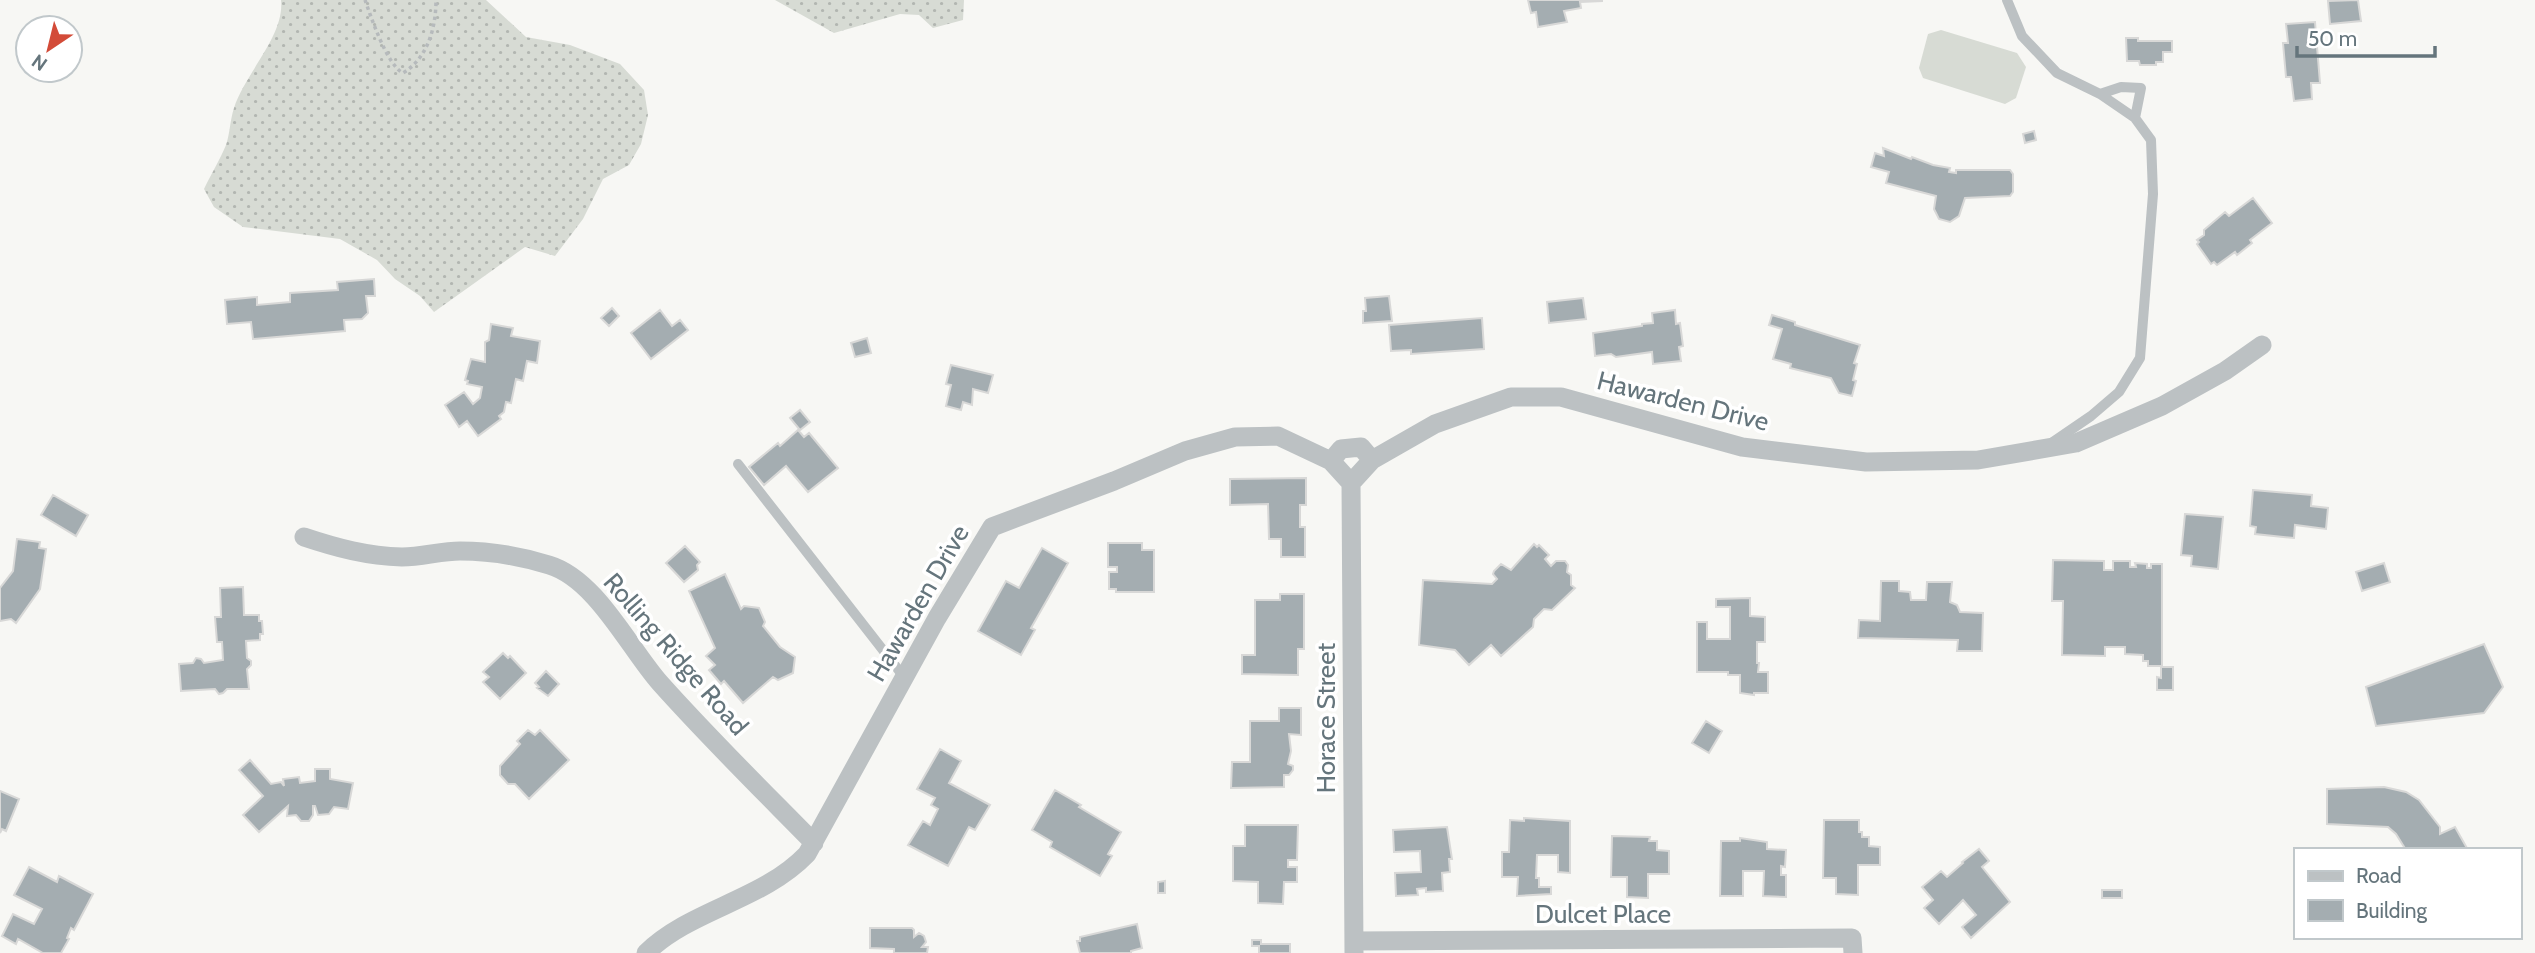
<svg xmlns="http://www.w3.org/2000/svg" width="2535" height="953" font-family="Cabin,sans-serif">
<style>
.grass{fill:url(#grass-dots)}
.garden{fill:#d7dbd4}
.building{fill:#a4adb1;stroke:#d8d8d7;stroke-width:2}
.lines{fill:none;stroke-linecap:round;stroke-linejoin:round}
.path{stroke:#b6babc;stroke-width:3.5;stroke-dasharray:3.5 3.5;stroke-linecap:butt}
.lane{stroke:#bcc1c3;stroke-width:10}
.street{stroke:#bcc1c3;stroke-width:19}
.labels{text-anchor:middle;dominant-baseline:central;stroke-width:7;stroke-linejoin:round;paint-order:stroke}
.street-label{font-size:26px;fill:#65757c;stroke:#fff}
</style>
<defs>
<pattern id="grass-dots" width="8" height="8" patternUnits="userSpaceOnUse" patternTransform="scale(1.75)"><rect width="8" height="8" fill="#d7dbd4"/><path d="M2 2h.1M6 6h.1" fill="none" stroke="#b2b6b1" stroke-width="1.8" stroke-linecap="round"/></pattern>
</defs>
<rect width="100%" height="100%" fill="#f7f7f4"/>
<path class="grass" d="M281 0H486L526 37 570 45 620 64 644 90 648 115 641 144 629 165 603 179 583 219 555 256 525 247 434 312 420 296 395 279 377 260 340 239 243 227 214 207 204 189C211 174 220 160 226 145 230 133 230 120 234 108 245 73 285 36 281 0Z
M775 0H964L963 20 933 28 919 15 900 14 834 33Z"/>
<path class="garden" d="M1941 30 2017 53 2026 67 2016 98 2005 104 1923 78 1919 68 1928 34Z"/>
<path class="building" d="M1528 0H1602V1L1580 2 1581 8 1564 11 1567 22 1538 27 1536 12 1531 13Z
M2358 0 2361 21 2330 24 2328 1Z
M2315 22 2320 83H2311L2312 99 2294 101 2291 77H2286L2283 43H2288L2286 24Z
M2126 38H2138V41H2172V52H2163V62H2156V65H2140L2139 61H2127Z
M2034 131 2036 140 2025 143 2023 134Z
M1883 148 1911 159 1912 157 1933 165 1950 168 1949 172 1956 173V170H2010L2013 174V192L2010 196 1965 198 1959 216 1950 222 1939 219 1934 209 1936 196 1886 183 1889 172 1871 167 1875 153 1884 156Z
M2253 198 2272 223 2250 240 2252 243 2237 255 2235 252 2217 265 2214 262 2211 264 2197 244 2199 242 2197 240 2204 235V230L2225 212 2229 216Z
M374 279 375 296H366L368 313 362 319 344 320 345 331 253 339 251 322 227 324 225 300 257 297V305L290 302V293L338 290 337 282Z
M1389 296 1392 321 1363 323V311H1366L1365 298Z
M1583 298 1586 319 1549 323 1547 302Z
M612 308 619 316 609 326 601 318Z
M660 310 672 326 680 320 688 330 651 359 631 333Z
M1675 310 1676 324 1680 323 1683 346 1679 347 1681 361 1653 364 1652 352 1616 357 1611 354 1595 356 1593 333 1642 326V324L1653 323 1652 313Z
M1772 315 1795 322V325L1860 345 1854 363 1857 364 1853 380 1856 381 1852 396 1839 393 1831 378 1790 368 1791 364 1773 359 1782 329 1769 325Z
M1482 318 1484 349 1411 354V350L1391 351 1389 325Z
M491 324 513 328 511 336 540 341 537 363 527 361 523 381 516 379 511 403 506 402 504 412 499 416 501 419 478 436 467 421 459 427 445 405 464 392 473 404 480 398 482 387 467 384 468 381 465 380 471 359 485 362V342L489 340Z
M867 338 871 353 855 357 851 343Z
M951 365 993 375 988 393 973 389 972 405 963 402 961 410 946 406 951 385 946 384Z
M800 410 810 422 800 430 790 418Z
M798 430 804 437 809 433 838 468 808 492 786 466 764 485 749 467 778 443 780 446Z
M1306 478V505H1300V527H1305V557H1281V539H1269L1268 504 1230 505V479Z
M2253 490 2312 495 2311 506 2328 508 2326 529 2295 525 2294 538 2255 534 2256 527 2250 526Z
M53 495 88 515 76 536 41 515Z
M2185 514 2223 517 2218 569 2191 566 2192 556 2181 555Z
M17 539 40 542 39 548 46 549 40 589 16 623 11 619 0 621V588L13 571Z
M1108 543H1142V550H1154V592H1116V589H1109V572H1117V567H1108Z
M1534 544 1537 547 1539 545 1549 555 1545 559 1551 566 1556 561H1565L1568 565 1567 572 1571 575V585L1575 588 1552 610 1544 609 1534 619 1533 627 1501 656 1491 645 1469 665 1455 650 1419 645 1423 580 1492 584 1497 579 1493 574 1494 571 1501 564 1511 570Z
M685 546 700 562 697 565 698 570 684 582 666 563Z
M1042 548 1068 563 1031 628 1035 630 1021 655 978 631 1006 581 1019 588Z
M2053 560 2104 561V570H2113V561H2130V567H2136L2135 563 2147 564V568H2151V564H2162V666H2148V661H2143V655L2125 654V647H2105V656L2062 655 2063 601H2052Z
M2384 563 2390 582 2362 591 2356 572Z
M725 574 741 609 744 606 759 608 765 622 763 626 780 647 795 657 793 673 778 680 773 677 743 703 724 681 721 684 709 670 715 665 706 656 715 648 689 591Z
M1881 581H1899V591L1910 592 1911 600H1926L1927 582H1952L1950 602 1957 605 1960 612 1983 613 1982 651H1957L1958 640 1858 638 1859 620 1880 621Z
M243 587 244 615H259V621H262L263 634H260V640L246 641 247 658 251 661V665L247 669 249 689H227L223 693 219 694 215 689 181 691 179 664 193 663 196 658 201 659 204 663 223 660 222 642H217L215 617H221L220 588Z
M1280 594H1304V649H1298V675L1242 674V655H1255V600H1280Z
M1750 598V616L1765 617V642H1757V663H1759L1758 672H1768V693H1754V695L1740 693V675H1728V672H1697V622H1707V639H1730V607H1716V599Z
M2484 644 2503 687 2484 713 2376 726 2366 687Z
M503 653 508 658 510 656 526 673 500 699 483 682 489 677 483 672Z
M2161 667H2173V690H2157V677L2161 678Z
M546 671 559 684 548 696 537 688 539 687 535 683Z
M1279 708H1301V735L1289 734 1291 751 1288 764 1293 766V770L1289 775H1284V787L1231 788 1232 762H1250V721H1279Z
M1706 721 1722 731 1709 753 1692 743Z
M528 730 535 735 540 730 569 760 529 799 515 784H508L500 775V766L520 744 517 741Z
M940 749 961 761 949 783 990 805 975 830 969 827 948 866 908 845 923 821 930 825 938 809 931 805 935 798 917 789Z
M250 760 271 784 281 782 284 786 283 779 299 777 300 783 315 781V769H330V779L353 783 348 809 334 807 329 814 318 815 315 806H313V815L309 821H301L296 815 287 816 288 806 259 832 243 815 263 796 239 770Z
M2384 787 2406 792 2419 800 2440 827V834L2455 827 2468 850H2406L2396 834 2388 827 2327 824V789Z
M1055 790 1081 805 1079 807 1121 832 1108 854 1112 856 1100 876 1050 847 1052 842 1032 830Z
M0 791 19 799 6 831 2 829 0 833Z
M1524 818 1570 821V873L1558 872V855H1537L1536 878H1539V887H1551V894L1517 896 1518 877H1502V852H1509L1510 820 1524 821Z
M1824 820H1859V832H1862V837H1869V846L1880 847V865H1858V895L1836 894V878H1823Z
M1245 825H1298L1297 860H1288V867H1297V882H1284L1283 904 1258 903V882L1233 881V846H1245Z
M1447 827 1452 859H1449L1450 872 1442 873 1443 891 1426 892V888L1417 889 1418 895 1396 896 1395 873 1421 872 1420 851 1394 852 1393 830Z
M1612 836 1650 837 1649 841H1657V850L1669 851V874H1648V898L1627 897V877H1611Z
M1740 838 1767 842V849L1786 850 1785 867 1781 866V875H1786V897L1763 896 1764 871H1743V896H1720L1721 841H1740Z
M1979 849 1989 861 1982 867 2010 902 1971 938 1962 927 1976 915 1963 900 1939 924 1924 908 1933 900 1922 887 1941 871 1947 877 1963 863 1962 862Z
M29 867 57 882 59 876 93 894 74 930 71 928 67 938 69 939 61 953H43L18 939 16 944 2 936 13 914 34 924 42 909 14 895Z
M1165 881V893H1158V882Z
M2102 890H2122V898H2102Z
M1137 924 1142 948 1131 951V953H1080L1077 941H1080V937Z
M870 928H912L914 930V937L919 933 924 936 926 942 922 947H928L927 953H894V949L870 948Z
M1252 940H1261V944H1290V953H1259V946H1252Z"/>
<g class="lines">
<path class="path" d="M365 0C371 17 387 65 403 73 428 58 436 27 436 0"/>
<path class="lane" d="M2007 0 2022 36 2057 73 2100 94 2135 118 2151 140 2153 194 2140 358 2119 392 2091 416 2053 442
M2100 94 2121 87 2141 88 2135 118
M738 464 904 677"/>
<path class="street" d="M1331 461 1341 449 1361 447 1372 460
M1351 483 1372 460 1435 424 1511 397H1561L1742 447 1866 462 1978 460 2076 443 2162 406 2225 371 2262 345
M1351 483 1354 953
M304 537C337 548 367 556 402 557 422 557 441 551 460 551 491 551 520 556 549 565 596 579 629 648 660 683 709 738 762 790 814 843
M1354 941 1852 938 1853 953
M646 953C691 909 762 901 807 854L937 618 992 527 1114 481 1185 451 1235 437 1278 436 1331 461 1351 483"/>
</g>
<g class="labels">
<g class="street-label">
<text transform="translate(1683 401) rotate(14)">Hawarden Drive</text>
<text transform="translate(918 603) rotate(-60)">Hawarden Drive</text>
<text transform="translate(676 654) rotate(49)">Rolling Ridge Road</text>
<text transform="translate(1326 718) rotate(-90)">Horace Street</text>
<text x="1603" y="914">Dulcet Place</text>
</g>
</g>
<rect x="2294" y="848" width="228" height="91" fill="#ffffff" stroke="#c1c8cb" stroke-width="2"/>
<rect x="2308" y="871" width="35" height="10" fill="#bcc1c3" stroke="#c1c8cb" stroke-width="2"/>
<text x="2356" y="883" font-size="21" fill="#65757c">Road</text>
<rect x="2308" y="900" width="35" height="21" fill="#a4adb1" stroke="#c1c8cb" stroke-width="2"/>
<text x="2356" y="918" font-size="21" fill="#65757c">Building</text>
<g transform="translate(49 49) rotate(215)"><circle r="33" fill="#ffffff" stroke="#c1c8cb" stroke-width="2"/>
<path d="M0-5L12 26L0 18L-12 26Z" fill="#d34b38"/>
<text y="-10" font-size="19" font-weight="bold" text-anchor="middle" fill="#65757c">N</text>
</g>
<path d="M2297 46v10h138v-10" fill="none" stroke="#65757c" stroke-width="3.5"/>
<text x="2308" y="46" font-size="21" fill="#65757c" stroke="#ffffff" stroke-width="5" paint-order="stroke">50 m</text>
</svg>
